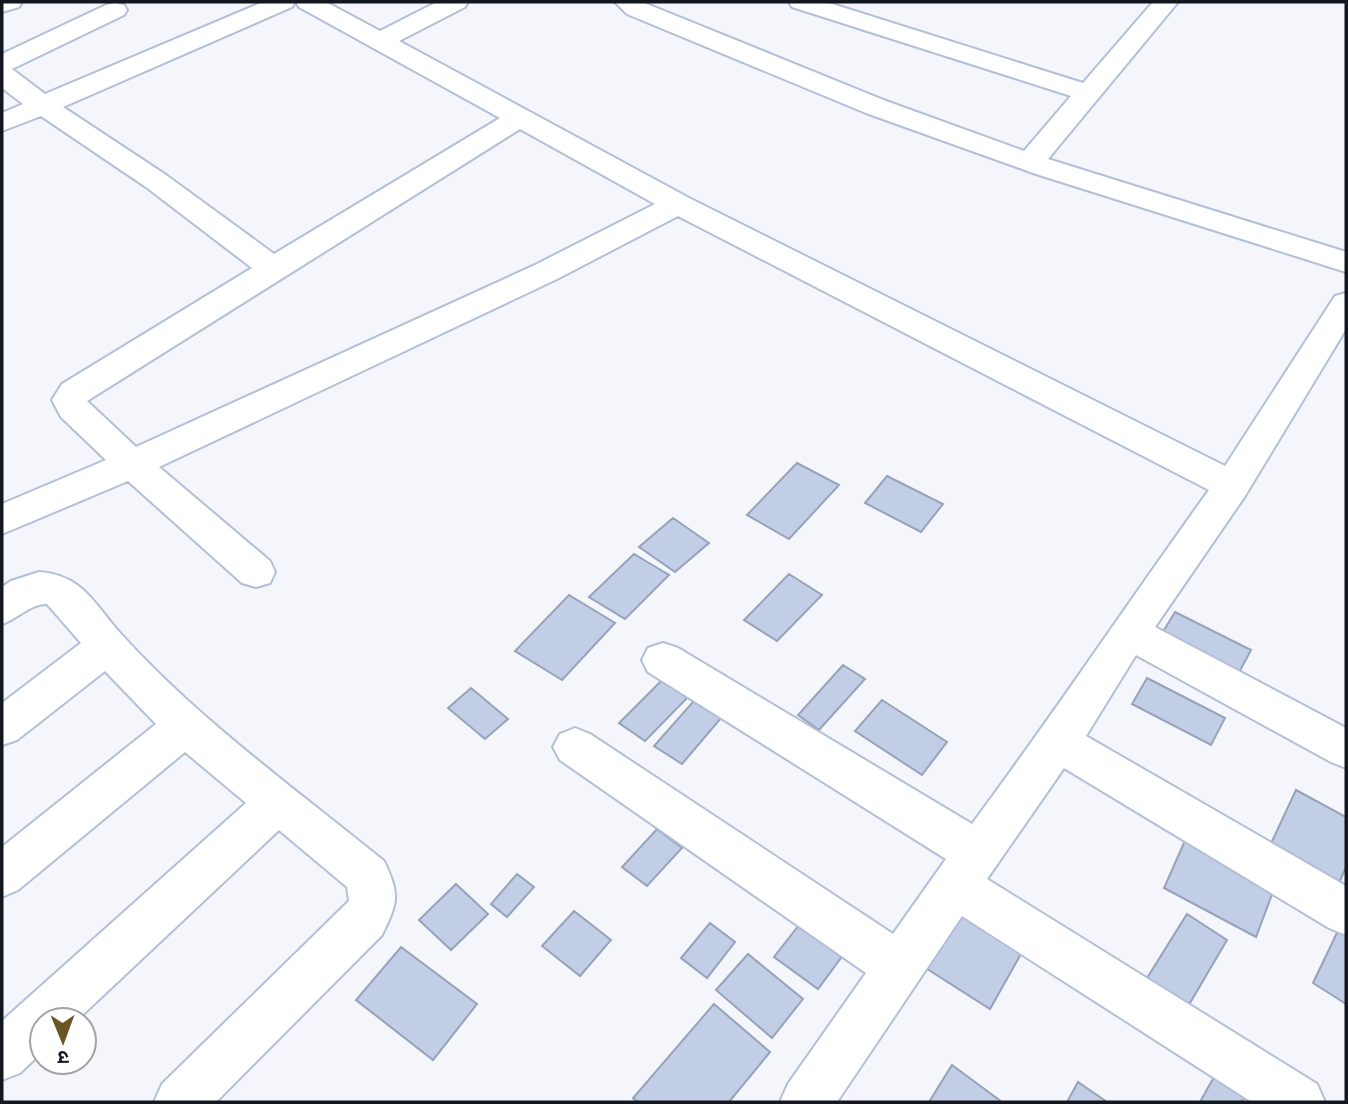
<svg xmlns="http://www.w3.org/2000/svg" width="1348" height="1104" font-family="Quicksand,'Noto Sans Devanagari',sans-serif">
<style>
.building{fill:#c2cee6;stroke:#96a2b9;stroke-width:2}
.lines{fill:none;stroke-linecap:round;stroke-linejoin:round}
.minor-casing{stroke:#b3bfd7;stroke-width:4}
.minor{fill:#fff;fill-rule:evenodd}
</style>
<rect width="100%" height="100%" fill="#f4f6fb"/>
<path class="building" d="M797 463 839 485 789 539 747 515Z
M887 476 943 504 921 532 865 503Z
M673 518 709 543 675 572 639 547Z
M634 554 669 575 625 619 589 597Z
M789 574 822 595 777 641 744 620Z
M569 595 615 623 562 680 515 651Z
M1175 612 1251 650 1234 682 1156 643Z
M843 665 865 679 819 730 798 715Z
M669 673 694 691 645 741 619 723Z
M1147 678 1225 718 1211 745 1132 704Z
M471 688 508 719 485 739 448 708Z
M700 694 727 711 682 764 654 746Z
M882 700 947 742 922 775 855 731Z
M1296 790 1346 817V867L1336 890 1267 852Z
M1191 827 1280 873 1256 937 1164 888Z
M657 829 682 848 647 886 622 867Z
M517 874 534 887 507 917 491 904Z
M456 884 488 914 451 950 419 920Z
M961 905 1026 945 990 1009 924 967Z
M574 911 611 940 580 976 542 946Z
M1187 914 1227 940 1180 1020 1139 991Z
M806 916 849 947 818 989 774 957Z
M1344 918 1346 919V1004L1313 983Z
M710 923 735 942 707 978 681 958Z
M401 947 477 1004 433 1060 356 1000Z
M748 954 803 999 772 1038 716 990Z
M714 1004 770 1052 729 1102H638L633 1098Z
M952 1065 1002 1102H929Z
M1215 1075 1245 1096 1242 1102H1200Z
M1078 1082 1107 1102H1067Z"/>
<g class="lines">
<defs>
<path id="minor" d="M2 2H22L19 7 2 12Z
M263 2H295L292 7 63 107 166 175 274 254 500 118 299 7 296 2H326L380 31 437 2H468L465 7 399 41 689 198 1225 466 1335 296 1346 293V329L1245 496 1155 627 1346 728V768L1331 762 1136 655 1086 736 1346 886V935L1329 928 1064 768 987 879 1317 1084 1325 1102H1252L962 916 837 1102H780L788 1084 866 973 560 760 553 747 560 734 575 728 590 734 893 934 946 859 648 672 642 660 648 648 663 643 678 648 972 824C1053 715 1129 601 1209 490L678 216 557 279 159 467 270 561 275 572 270 583 256 587 242 583 128 481 2 534V504L106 460 61 417 52 400 62 384 252 268 146 187 41 116 2 131V113L23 104 2 88V54L106 5 115 3 124 5 127 10 124 15 12 69 45 94ZM520 129 655 204 535 265 136 447 87 401Z
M615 2H642L886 101 1024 151 1071 96 792 7 789 2H826L1083 83 1153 2H1178L1048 159 1346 252V272L1036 174 866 113 627 14Z
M39 572C83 575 94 604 121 634 199 720 294 788 384 861 400 895 398 902 382 935L216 1102H154L162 1084 349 901 347 887 279 830 77 1020H42V1052L20 1073 2 1080V1021L246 803 185 752 18 890 2 897V847L156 724 105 671 17 740 2 745V703L81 643 47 604C32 603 17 619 2 624V587L11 581Z"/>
</defs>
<use href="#minor" class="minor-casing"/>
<use href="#minor" class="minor"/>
</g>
<rect width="1348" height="1104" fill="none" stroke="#13171f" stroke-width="7"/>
<g transform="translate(63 1041) rotate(179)"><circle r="33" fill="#ffffff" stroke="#a1a2a5" stroke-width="2"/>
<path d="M0-5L12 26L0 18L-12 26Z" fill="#6a5625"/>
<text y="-10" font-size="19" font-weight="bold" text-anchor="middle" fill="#13171f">उ</text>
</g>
</svg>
